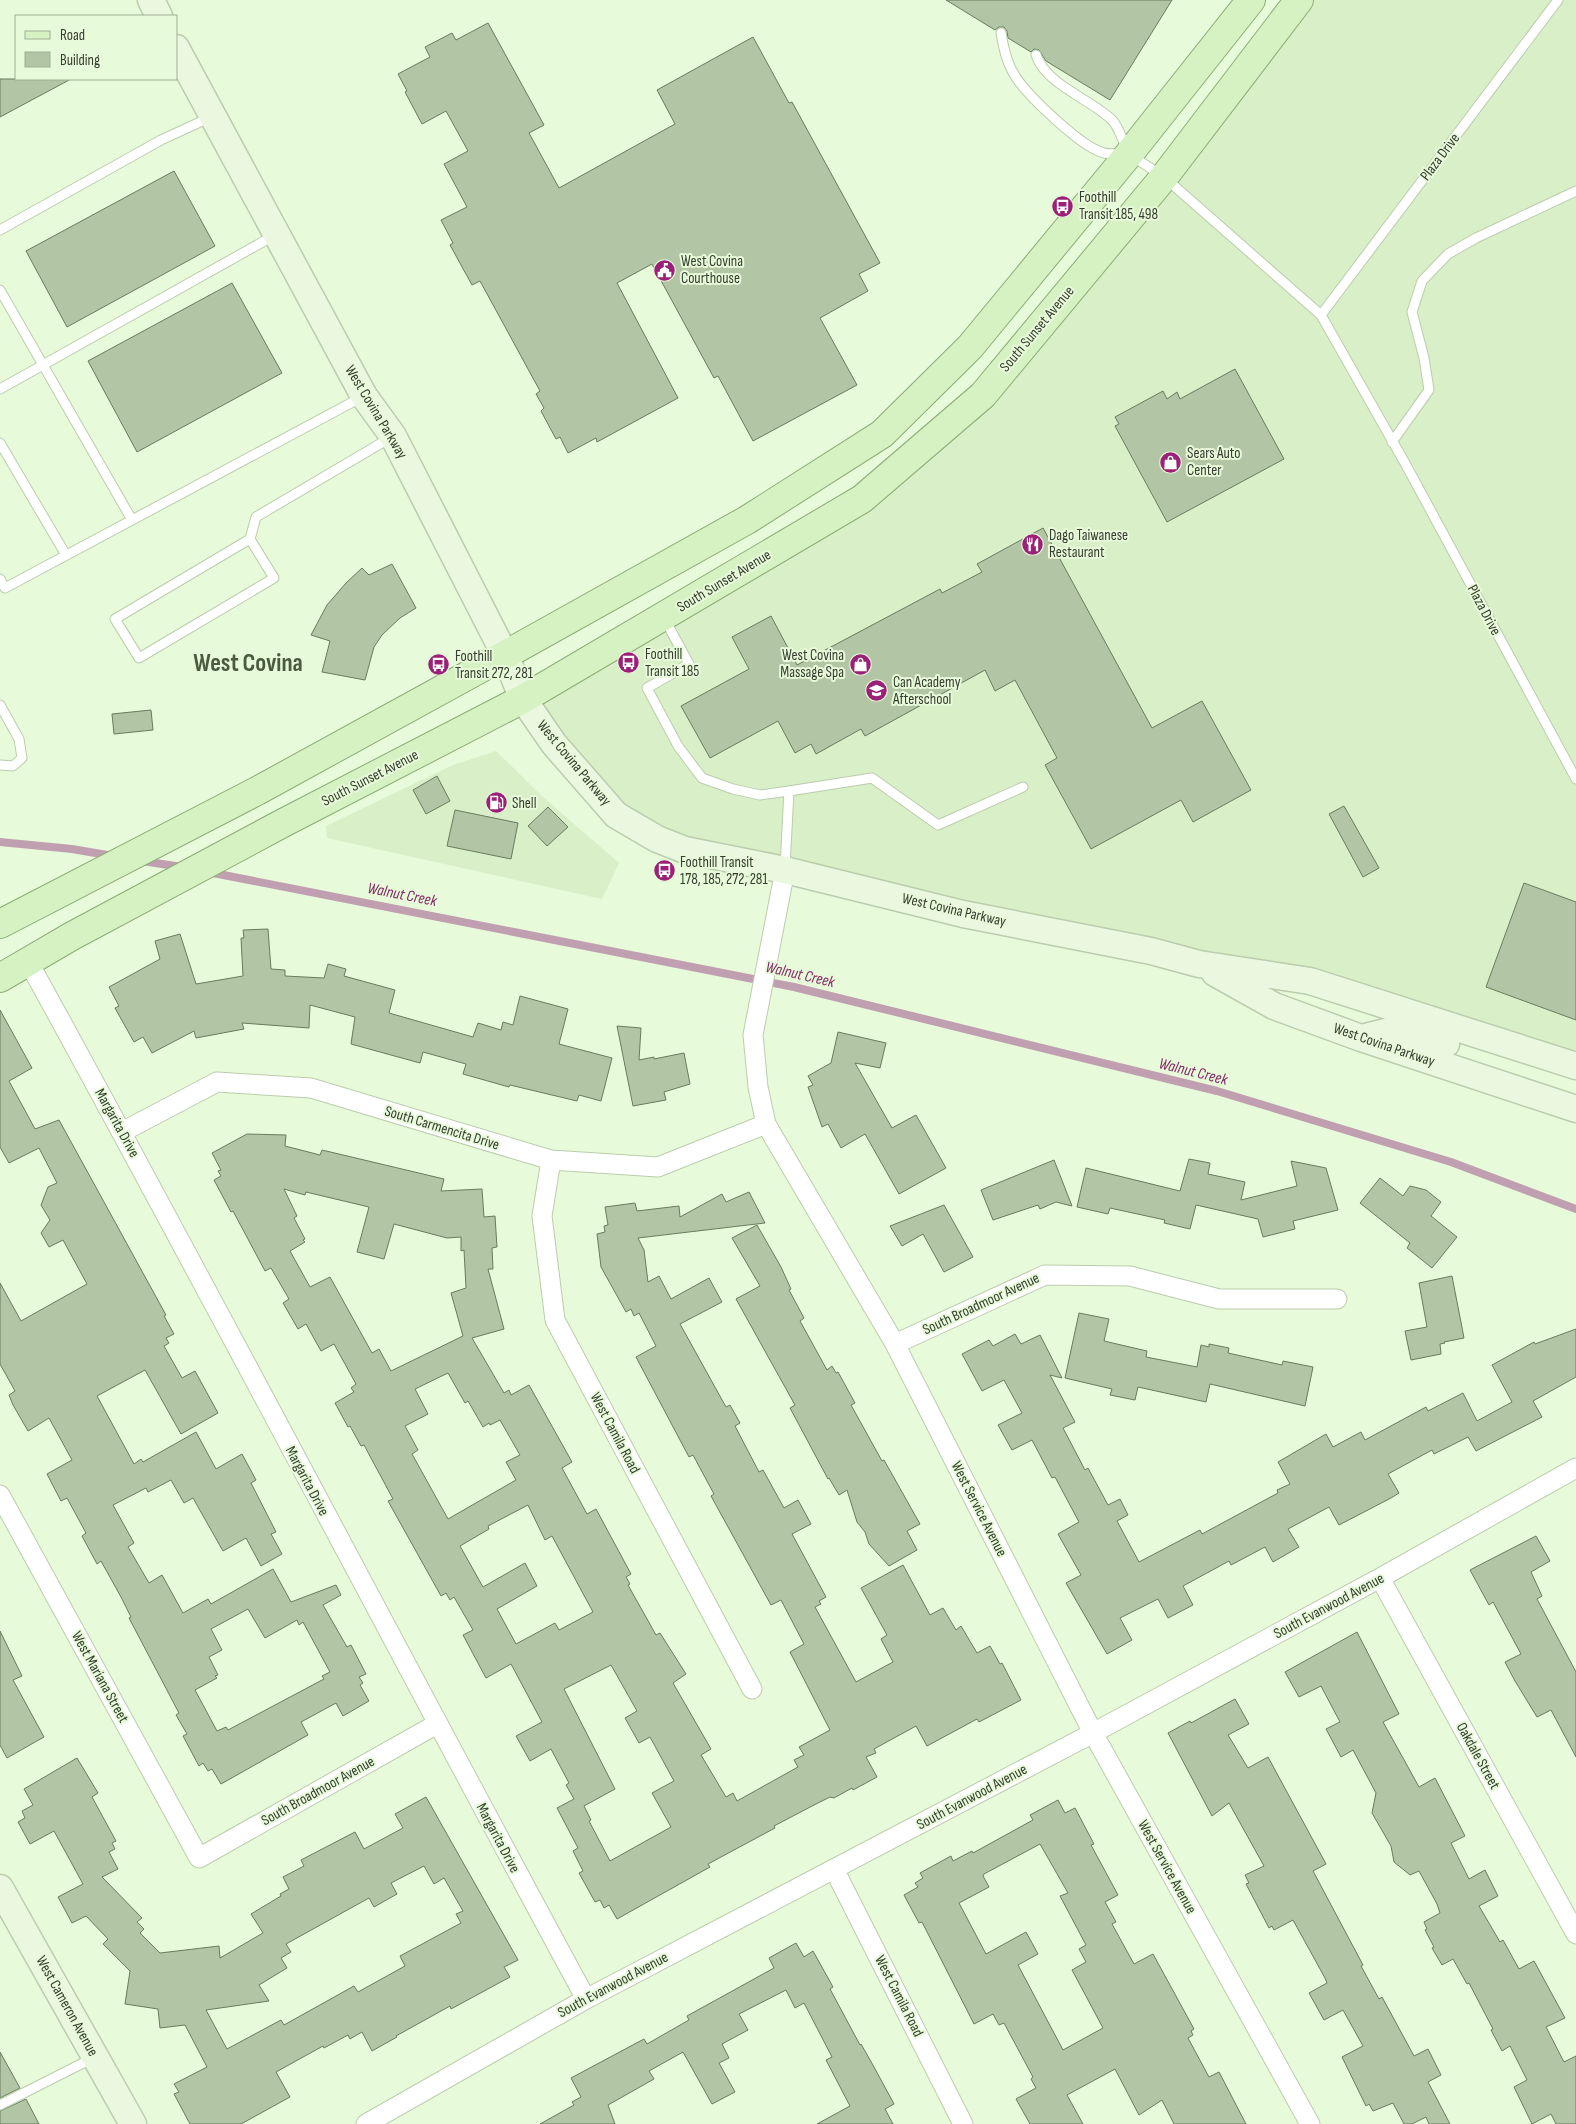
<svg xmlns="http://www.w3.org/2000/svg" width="1576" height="2124" font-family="'Sofia Sans Condensed',sans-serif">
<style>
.built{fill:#d8efc8}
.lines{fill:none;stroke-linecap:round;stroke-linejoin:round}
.stream{stroke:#c0a0b0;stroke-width:8}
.building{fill:#b2c5a5;stroke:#6a7b5e;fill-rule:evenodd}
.lane-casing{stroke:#bacdad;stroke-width:11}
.street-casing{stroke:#bacdad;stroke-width:21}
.secondary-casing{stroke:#bacdad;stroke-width:29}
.primary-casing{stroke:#8cac74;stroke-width:30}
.lane{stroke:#fff;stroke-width:9}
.street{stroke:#fff;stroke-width:19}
.secondary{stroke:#eaf8e0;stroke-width:26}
.primary{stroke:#d6f1c2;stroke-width:28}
.labels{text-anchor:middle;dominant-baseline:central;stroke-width:4;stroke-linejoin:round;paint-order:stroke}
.street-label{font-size:15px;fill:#363d30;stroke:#e7fad9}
.poi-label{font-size:15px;fill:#363d30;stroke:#e7fad9;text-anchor:start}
.water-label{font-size:16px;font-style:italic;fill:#852a68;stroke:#e7fad9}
.town-label{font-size:25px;font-weight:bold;fill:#4b5b40;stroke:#e7fad9}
</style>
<rect width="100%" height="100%" fill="#e7fad9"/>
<path class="built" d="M1298 0H1576V1081L1294 991 657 839 523 699 862 499 982 395Z
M496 751 543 797 619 863 602 899 327 838 326 826 453 765Z"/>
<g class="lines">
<path class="stream" d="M0 842 72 849 113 856
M142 861 182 867
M208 872 794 987 1217 1091 1451 1162 1576 1209"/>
</g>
<path class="building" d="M946 0H1172L1110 100 1046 61 1039 50 1034 49 1031 52 1008 38 1007 31 1004 27H999L995 30Z
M488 23 544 125 529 133 559 188 675 124 657 90 753 37 789 103 792 102 880 263 859 274 868 291 820 318 857 385 753 441 718 376 714 378 652 264 617 283 678 398 597 442 596 438 568 453 560 437 556 439 541 411 544 408 536 394 540 391 480 281 472 285 450 245 453 243 441 220 467 207 444 164 468 151 446 111 422 124 405 92 407 91 398 74 430 57 425 47 452 33 456 40Z
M0 79H71L0 117Z
M174 171 215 246 67 327 26 251Z
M232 283 282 373 137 452 88 361Z
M1235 369 1284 459 1167 522 1115 426 1119 424 1115 417 1163 391 1167 399 1177 392 1180 399Z
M1043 528 1152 728 1202 701 1251 790 1193 822 1181 800 1091 849 1045 765 1057 758 1015 680 995 691 985 670 865 736 861 729 816 754 811 744 795 753 778 721 710 758 681 706 749 669 732 637 771 616 797 665 940 589 942 593 982 572 977 564Z
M392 564 416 608 400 618 382 635 374 647 365 680 322 672 330 641 311 635 327 605 346 583 362 568 369 575Z
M151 710 153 730 114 734 112 714Z
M437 776 450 801 426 814 413 790Z
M1344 806 1379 868 1363 877 1329 814Z
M548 807 568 827 547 846 528 826Z
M455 810 518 823 511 859 447 846Z
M1524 883 1576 902V1020L1486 987Z
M268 929 271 969 285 970V976L324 978 328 964 346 969 344 976 395 990 389 1013 473 1037 478 1023 501 1030 503 1022 513 1025 520 996 568 1009 559 1044 612 1058 601 1101 579 1095 577 1101 510 1085 509 1087 463 1074 466 1064 423 1052 420 1063 351 1044 355 1017 310 1005 309 1028 242 1023 244 1029 196 1038 194 1031 152 1053 143 1037 134 1042 115 1008 119 1006 109 987 160 959 155 941 180 934 196 984 243 976 241 938H244L243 930Z
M0 1010 32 1068 9 1081 35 1129 59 1120 166 1315 164 1316 174 1334 166 1338 169 1343 164 1346 182 1378 195 1371 218 1413 181 1434 145 1370 97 1396 134 1464 141 1459 143 1462 196 1432 216 1469 242 1454 256 1480 251 1483 276 1532 271 1534 282 1554 261 1566 246 1538 223 1551 193 1498 184 1503 171 1480 148 1492 146 1488 113 1505 134 1543 128 1547 149 1583 162 1575 183 1613 208 1599 211 1604 273 1569 291 1602 336 1585 341 1595 323 1605 347 1647 351 1645 366 1674 359 1677 363 1683 360 1685 369 1701 343 1716 336 1703 301 1722 308 1735 221 1784 212 1769 208 1771 203 1763 199 1766 183 1736 187 1734 176 1715 179 1713 129 1618 131 1617 121 1597 101 1561 97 1564 82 1536 86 1533 67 1498 61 1501 47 1474 72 1460 49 1418 28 1431 13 1405 9 1395 15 1391 0 1364V1283L21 1321 87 1284 63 1240 49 1247 41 1233 50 1220 41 1205 48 1187 57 1183 39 1148 9 1163 0 1147ZM248 1609 265 1638 297 1620 299 1625 303 1622 330 1672 322 1676 324 1679 228 1730 226 1727 217 1731 195 1690 217 1678 215 1676 218 1675 209 1657 222 1650 211 1629Z
M617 1026 641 1028 639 1060 654 1057V1059L684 1053 690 1084 664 1092 666 1100 633 1106Z
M838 1032 886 1043 880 1068 855 1063 892 1128 916 1115 946 1168 899 1194 865 1134 841 1148 828 1124 822 1127 808 1087 813 1085 808 1076 831 1063Z
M247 1134 286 1135 285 1146 320 1155 322 1150 444 1179 441 1191 482 1189 484 1217 495 1216 497 1247 492 1248 493 1269H488L504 1329 472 1338 504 1393 509 1390 511 1395 529 1385 572 1462 562 1468 587 1514 596 1509 631 1574 626 1577 630 1584 628 1585 656 1635 660 1633 686 1674 673 1683 711 1749 701 1755 726 1797 733 1793 737 1801 798 1767 794 1760 804 1755 799 1747 830 1730 790 1652 804 1644 781 1600 771 1605 711 1496 714 1494 693 1455 689 1457 636 1357 656 1346 639 1313 634 1316 631 1309 626 1312 601 1267 597 1234 605 1232 604 1226 608 1225 605 1207 635 1203 637 1211 679 1206 680 1217 722 1194 726 1202 749 1192 765 1223 638 1238 644 1250 648 1282 659 1276 671 1299 709 1278 722 1302 680 1324 726 1407 730 1405 740 1423 735 1426 759 1472 763 1470 784 1508 798 1500 811 1524 792 1534 826 1597 819 1601 821 1604 815 1607 856 1682 893 1662 881 1639 887 1635 861 1588 903 1565 930 1615 943 1608 956 1630 961 1626 977 1653 990 1646 1000 1664 1002 1663 1021 1700 979 1722 977 1719 927 1746 916 1726 874 1749 876 1753 866 1757 877 1777 853 1790 852 1788 834 1798 830 1797 814 1805 774 1826 775 1828 708 1864 710 1867 617 1919 609 1905 604 1908 600 1900 595 1902 579 1873 583 1871 573 1851 578 1848 557 1808 574 1799 566 1785 569 1783 551 1749 530 1761 516 1736 542 1722 511 1664 486 1678 463 1635 473 1630 454 1597 450 1600 446 1593 441 1596 388 1501 393 1499 364 1445 361 1446 350 1426 348 1427 335 1403 354 1392 351 1388 356 1384 334 1344 321 1351 306 1324 298 1329 283 1303 289 1299 271 1268 265 1271 233 1211 231 1212 214 1180 221 1176 218 1171 221 1170 212 1153ZM284 1189 305 1195 306 1192 369 1207 357 1252 384 1259 394 1224 447 1238 461 1237V1251L464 1250 466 1288 451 1293 463 1336 391 1371 379 1349 372 1353 330 1277 310 1287 290 1251 305 1242 303 1240 305 1239 294 1218 297 1216ZM448 1373 465 1403 468 1401 483 1427 489 1423 490 1425 500 1420 520 1455 506 1462 516 1480 448 1519 412 1454 418 1450 405 1426 428 1414 415 1389ZM528 1505 545 1540 552 1536 593 1612 561 1629 559 1630 555 1623 516 1644 497 1609 537 1586 525 1563 483 1587 460 1546 489 1529 488 1526ZM611 1665 637 1711 625 1718 639 1743 650 1737 674 1781 652 1793 671 1827 610 1861 589 1821 591 1820 584 1806 615 1789 564 1689Z
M1189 1159 1210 1163 1208 1174 1245 1182 1241 1200 1297 1186 1291 1161 1326 1168 1338 1210 1293 1221 1295 1229 1263 1237 1258 1219 1196 1205 1190 1229 1164 1223 1165 1220 1110 1208 1108 1214 1077 1207 1086 1168 1180 1191Z
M1054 1160 1072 1206 1056 1202 1040 1209 1038 1205 993 1220 981 1190Z
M1380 1178 1403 1196 1410 1186 1426 1190 1441 1202 1431 1216 1457 1237 1432 1268 1407 1248 1410 1243 1360 1203Z
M944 1205 973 1257 944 1272 923 1234 902 1246 890 1226Z
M757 1225 781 1267 791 1289 789 1290 804 1318 800 1321 827 1370 832 1366 836 1373 838 1372 855 1403 851 1405 882 1461 884 1460 920 1524 907 1531 917 1550 889 1566 869 1544 865 1532 857 1522 847 1490 839 1495 829 1478 828 1479 790 1408 795 1405 736 1299 760 1286 732 1238Z
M1452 1276 1464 1338 1444 1342 1445 1343 1440 1344 1441 1354 1411 1360 1405 1331 1427 1327 1419 1283Z
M1079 1313 1109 1319 1104 1341 1147 1351 1146 1357 1197 1367 1201 1345 1209 1347V1344L1229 1348 1228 1353 1282 1365 1283 1361 1313 1367 1305 1406 1210 1384 1206 1402 1138 1387 1135 1400 1110 1395 1112 1389 1065 1378Z
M1576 1329V1377L1533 1401 1542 1417 1476 1451 1468 1437 1434 1454 1432 1450 1388 1474 1399 1493 1391 1498 1339 1525 1329 1507 1288 1529 1299 1547 1273 1562 1265 1547 1231 1565 1229 1561 1183 1586 1193 1605 1168 1618 1158 1599 1120 1618 1132 1640 1107 1654 1066 1583 1081 1575 1058 1534 1079 1522 1055 1477 1052 1478 1032 1440 1012 1450 998 1425 1022 1413 1004 1380 982 1391 962 1354 989 1340 993 1346 1015 1334 1021 1344 1040 1335 1062 1378 1050 1375 1075 1422 1063 1428 1085 1470 1088 1468 1108 1505 1120 1499 1128 1515 1117 1521 1139 1562 1200 1530 1202 1534 1278 1493 1277 1490 1290 1484 1278 1462 1326 1434 1333 1447 1361 1432 1365 1440 1426 1407 1428 1411 1463 1393 1477 1421 1512 1402 1492 1365 1534 1342 1535 1344Z
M1536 1536 1550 1561 1531 1572 1542 1596 1537 1599 1576 1672V1757L1551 1710 1537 1717 1515 1681 1505 1662 1521 1654 1493 1602 1489 1605 1470 1570Z
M0 1631 22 1676 13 1680 44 1737 7 1758 0 1745Z
M1357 1632 1399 1714 1383 1722 1403 1758 1419 1787 1435 1778 1465 1836 1451 1843 1469 1879 1485 1870 1498 1896 1479 1906 1500 1942 1503 1940 1519 1969 1534 1961 1565 2018 1546 2027 1564 2062 1576 2056V2124H1556L1551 2114 1532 2124 1514 2087 1527 2080 1510 2046 1502 2051 1491 2030 1493 2029 1469 1983 1467 1984 1453 1959 1442 1965 1432 1948 1434 1947 1425 1930 1427 1929 1424 1922 1440 1913 1437 1904 1419 1871 1410 1875 1394 1862 1391 1846 1372 1813 1376 1793 1353 1750 1341 1757 1326 1729 1340 1722 1321 1686 1299 1697 1285 1672Z
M1235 1699 1249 1724 1228 1735 1248 1768 1268 1757 1326 1864 1313 1871 1363 1965 1361 1966 1379 1999 1382 1997 1414 2056 1428 2049 1441 2075 1428 2082 1450 2124H1429L1426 2117 1412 2124H1404L1393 2103 1373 2111 1369 2104 1366 2106 1342 2057 1363 2046 1343 2010 1324 2020 1309 1993 1327 1983 1325 1978 1293 1920 1274 1930 1272 1926 1269 1928 1246 1884 1249 1883 1245 1875 1264 1866 1229 1803 1212 1816 1168 1733 1190 1721 1191 1723Z
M77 1758 98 1793 92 1797 116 1841 112 1843 115 1849 109 1852 118 1869 102 1877 142 1918 137 1922 144 1929 140 1933 160 1953 219 1946 220 1958 263 1933 251 1914 281 1896 280 1894 289 1889 283 1877 304 1866 301 1860 355 1832 364 1849 403 1828 395 1814 426 1797 518 1960 504 1967 510 1977 451 2009 450 2006 396 2036 397 2037 372 2051 362 2032 350 2039 348 2035 324 2048 323 2046 276 2072 290 2097 241 2124H190L174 2094 179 2092 174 2084 207 2067 185 2025 160 2028 158 2009 125 2004 130 1971 103 1944 108 1939 86 1916 72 1923 58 1897 83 1884 54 1831 30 1844 18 1822 25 1818 22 1811 33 1805 24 1789ZM424 1866 434 1884 444 1878 463 1911 456 1914 461 1923 400 1956 405 1966 358 1992 354 1986 284 2025 281 2020 227 2049 206 2010 269 2001 259 1985 287 1968 281 1958 291 1952 286 1944 369 1898 374 1907 397 1894 391 1883Z
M1058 1800 1065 1813 1075 1808 1094 1844 1091 1845 1118 1895 1105 1902 1116 1922 1112 1924 1134 1964 1153 1954 1194 2029 1191 2031 1193 2035 1188 2038 1209 2077 1219 2072 1246 2124H1174L1162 2100 1139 2115 1115 2069 1067 2095 1083 2124H1030L1016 2099 1036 2088 1031 2079 1033 2077 1004 2023 999 2025 993 2014 974 2024 922 1922 919 1923 904 1895 918 1887 915 1883 923 1878 920 1873 951 1856 953 1861 972 1851 973 1853 1033 1820 1030 1815ZM1040 1844 1068 1893 1060 1896 1086 1945 1079 1949 1086 1962 1072 1970 1103 2028 1063 2050 1018 1965 1038 1954 1026 1932 986 1954 959 1903 989 1887 983 1876 984 1874Z
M796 1943 804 1957 813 1951 833 1987 830 1989 860 2045 861 2044 874 2067 894 2104 885 2109 893 2124H817L850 2106 826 2060 832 2057 804 2003 795 2008 786 1990 739 2014 748 2030 722 2044 729 2058 719 2063 735 2092 712 2104 683 2052 649 2071 654 2079 608 2105 615 2124H540L574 2105 572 2102 581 2097 571 2078 644 2039 647 2044 689 2020 687 2016 774 1968 769 1958Z
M0 2052 20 2088 0 2098Z
M26 2099 39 2124H0V2111Z"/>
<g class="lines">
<defs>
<path id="lane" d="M1001 33C1004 51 1008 68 1020 83 1034 101 1080 145 1101 152 1107 155 1116 153 1124 154
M1036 55C1046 85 1091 99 1112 120 1119 127 1123 142 1128 151
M1132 156 1164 177 1321 315 1406 465 1576 779
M0 230 161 140 211 117
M0 290 132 520
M1321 315 1558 0
M0 389 275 235
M1392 442 1429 390 1424 358 1412 312 1422 281 1448 254 1476 238 1576 191
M0 443 66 555
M250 539 274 578 139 658 115 619 250 539 256 517 390 438
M0 579 5 588 362 397
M664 618 689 664 647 688 678 746 702 778 733 789 760 795 789 791 785 867
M0 705 19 739 22 758 13 766 0 765
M789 791 872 778 938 825 1023 787
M0 2105 93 2058"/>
<path id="street" d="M785 870 753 1035 758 1087 766 1124 895 1344 1093 1733 1310 2124
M29 963C218 1306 399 1654 586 1999
M122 1132 217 1082 311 1088 551 1160 658 1167 766 1124
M551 1160 542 1216 555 1320 752 1689
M895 1344 1045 1275 1130 1276 1219 1299H1337
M0 1495 199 1858 437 1724
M1380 1578 1576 1934
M834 1869 963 2124
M366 2124 586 1999 1093 1733 1380 1578 1576 1468"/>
<path id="secondary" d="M151 0 159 16
M176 48 364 396 393 436 505 655 523 699 554 744 616 815 657 839 685 850 785 870 963 914 1151 951 1199 964 1310 981 1576 1066
M1215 973 1274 1006 1361 1038 1576 1109
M1361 1038 1397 1029 1446 1044
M0 1888 133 2124"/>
<path id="primary" d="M0 924 257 791 505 655 747 520 882 434 970 347 1129 154 1251 0
M0 978 72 936 285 822 523 699 862 499 983 395 1164 177 1299 0"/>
</defs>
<use href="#lane" class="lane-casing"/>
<use href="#street" class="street-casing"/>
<use href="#secondary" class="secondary-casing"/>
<use href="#primary" class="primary-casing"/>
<use href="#lane" class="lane"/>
<use href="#street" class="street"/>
<use href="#secondary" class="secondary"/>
<use href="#primary" class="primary"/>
</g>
<defs>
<symbol id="bus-disc" viewBox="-11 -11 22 22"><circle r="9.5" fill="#9b2078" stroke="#e7fad9"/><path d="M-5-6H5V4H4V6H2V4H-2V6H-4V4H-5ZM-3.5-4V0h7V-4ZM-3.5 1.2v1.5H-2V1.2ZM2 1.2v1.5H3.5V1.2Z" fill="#fff"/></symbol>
<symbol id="civic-disc" viewBox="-11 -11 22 22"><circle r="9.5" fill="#9b2078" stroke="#e7fad9"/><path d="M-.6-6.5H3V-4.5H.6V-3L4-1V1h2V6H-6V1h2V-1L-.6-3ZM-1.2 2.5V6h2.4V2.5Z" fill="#fff"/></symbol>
<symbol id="shop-disc" viewBox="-11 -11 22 22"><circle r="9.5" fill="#9b2078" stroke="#e7fad9"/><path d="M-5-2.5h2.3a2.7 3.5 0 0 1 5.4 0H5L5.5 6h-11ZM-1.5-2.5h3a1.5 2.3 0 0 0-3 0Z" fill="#fff"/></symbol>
<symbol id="restaurant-disc" viewBox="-11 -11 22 22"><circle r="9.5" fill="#9b2078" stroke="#e7fad9"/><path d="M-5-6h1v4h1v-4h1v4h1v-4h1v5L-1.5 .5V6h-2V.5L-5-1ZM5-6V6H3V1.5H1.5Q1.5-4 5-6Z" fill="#fff"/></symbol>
<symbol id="school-disc" viewBox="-11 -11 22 22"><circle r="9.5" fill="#9b2078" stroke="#e7fad9"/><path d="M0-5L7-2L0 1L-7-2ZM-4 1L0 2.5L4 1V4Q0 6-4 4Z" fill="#fff"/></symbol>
<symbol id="fuel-disc" viewBox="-11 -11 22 22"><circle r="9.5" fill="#9b2078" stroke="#e7fad9"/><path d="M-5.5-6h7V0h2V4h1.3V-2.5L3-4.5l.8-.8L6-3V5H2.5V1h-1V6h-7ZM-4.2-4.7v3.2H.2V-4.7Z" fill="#fff"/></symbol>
</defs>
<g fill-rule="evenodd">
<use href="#bus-disc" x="1050" y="194" width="25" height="25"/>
<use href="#civic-disc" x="652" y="258" width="25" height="25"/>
<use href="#shop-disc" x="1158" y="450" width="25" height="25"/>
<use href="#restaurant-disc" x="1020" y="532" width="25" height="25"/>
<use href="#bus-disc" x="616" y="650" width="25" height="25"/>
<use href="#shop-disc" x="848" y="652" width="25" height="25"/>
<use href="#bus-disc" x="426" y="652" width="25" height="25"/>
<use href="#school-disc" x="864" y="678" width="25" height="25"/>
<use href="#fuel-disc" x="484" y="790" width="25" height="25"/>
<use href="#bus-disc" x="652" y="858" width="25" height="25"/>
</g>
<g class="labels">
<g class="street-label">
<text transform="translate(1440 157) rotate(-53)">Plaza Drive</text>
<text transform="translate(1037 329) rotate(-50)">South Sunset Avenue</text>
<text transform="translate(376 412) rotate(59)">West Covina Parkway</text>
<text transform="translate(724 581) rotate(-31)">South Sunset Avenue</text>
<text transform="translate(1484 610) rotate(62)">Plaza Drive</text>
<text transform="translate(574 763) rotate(50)">West Covina Parkway</text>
<text transform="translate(370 778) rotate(-27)">South Sunset Avenue</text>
<text transform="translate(954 910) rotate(13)">West Covina Parkway</text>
<text transform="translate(1384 1045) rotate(19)">West Covina Parkway</text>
<text transform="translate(117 1123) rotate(61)">Margarita Drive</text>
<text transform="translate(442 1128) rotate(17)">South Carmencita Drive</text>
<text transform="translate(981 1304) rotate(-25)">South Broadmoor Avenue</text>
<text transform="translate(615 1433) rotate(62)">West Camila Road</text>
<text transform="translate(307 1481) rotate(62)">Margarita Drive</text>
<text transform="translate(979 1509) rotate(63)">West Service Avenue</text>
<text transform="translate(1329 1606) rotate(-28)">South Evanwood Avenue</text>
<text transform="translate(100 1677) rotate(61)">West Mariana Street</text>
<text transform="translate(1478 1756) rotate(61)">Oakdale Street</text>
<text transform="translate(318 1791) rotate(-29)">South Broadmoor Avenue</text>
<text transform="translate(972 1797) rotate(-28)">South Evanwood Avenue</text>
<text transform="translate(498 1838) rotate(62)">Margarita Drive</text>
<text transform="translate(1167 1867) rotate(61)">West Service Avenue</text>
<text transform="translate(613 1985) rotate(-28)">South Evanwood Avenue</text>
<text transform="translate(899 1996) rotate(63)">West Camila Road</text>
<text transform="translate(67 2006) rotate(61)">West Cameron Avenue</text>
</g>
<g class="poi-label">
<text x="1079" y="197">Foothill<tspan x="1079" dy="17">Transit 185, 498</tspan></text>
<text x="681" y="261">West Covina<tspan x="681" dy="17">Courthouse</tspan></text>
<text x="1187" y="453">Sears Auto<tspan x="1187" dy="17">Center</tspan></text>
<text x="1049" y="535">Dago Taiwanese<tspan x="1049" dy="17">Restaurant</tspan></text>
<text x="645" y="654">Foothill<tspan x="645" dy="17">Transit 185</tspan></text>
<text x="844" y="655" text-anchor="end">West Covina<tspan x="844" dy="17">Massage Spa</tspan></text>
<text x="455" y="656">Foothill<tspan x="455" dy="17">Transit 272, 281</tspan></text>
<text x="893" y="682">Can Academy<tspan x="893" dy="17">Afterschool</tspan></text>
<text x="512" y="803">Shell</text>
<text x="680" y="862">Foothill Transit<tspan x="680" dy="17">178, 185, 272, 281</tspan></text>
</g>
<g class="water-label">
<text transform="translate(402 895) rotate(11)">Walnut Creek</text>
<text transform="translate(800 975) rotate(13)">Walnut Creek</text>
<text transform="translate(1193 1072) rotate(14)">Walnut Creek</text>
</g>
<g class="town-label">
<text x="248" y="663">West Covina</text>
</g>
</g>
<rect x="15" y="15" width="162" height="65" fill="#e7fad9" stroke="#a0ae95"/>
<rect x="25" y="31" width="25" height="8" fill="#d6f1c2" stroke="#a0ae95"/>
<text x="60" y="40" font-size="15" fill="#363d30">Road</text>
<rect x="25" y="52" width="25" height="15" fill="#b2c5a5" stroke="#a0ae95"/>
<text x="60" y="65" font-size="15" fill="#363d30">Building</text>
</svg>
